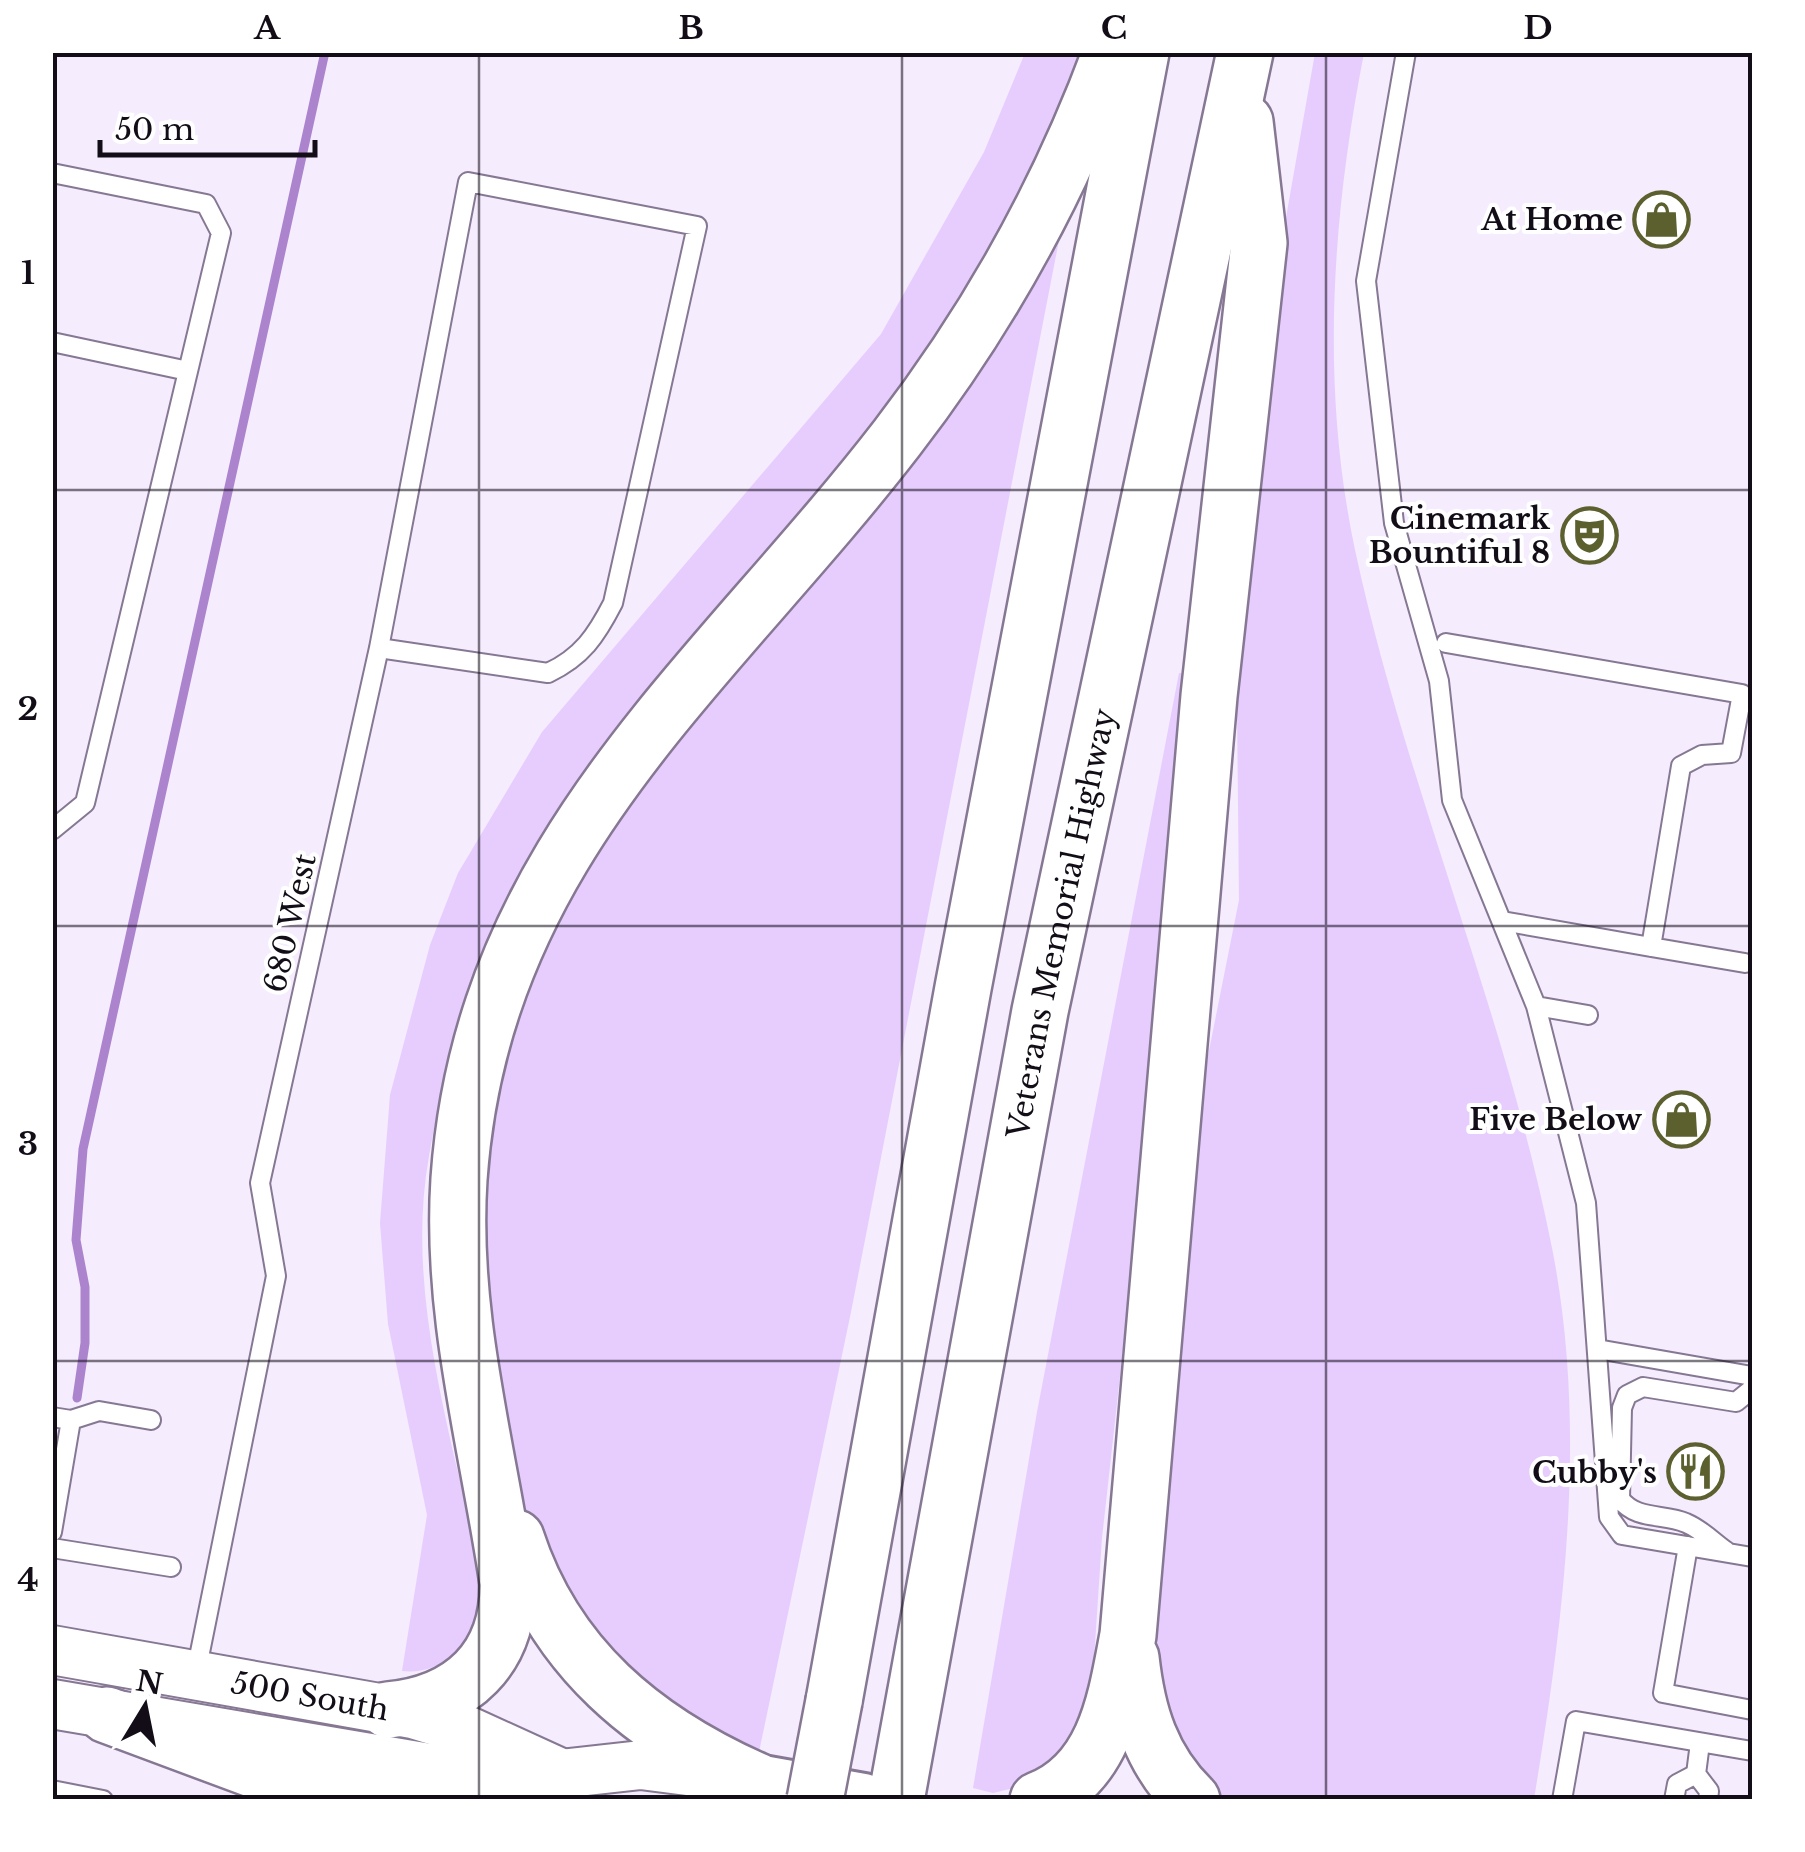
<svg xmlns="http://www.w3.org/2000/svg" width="1805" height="1852" font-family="'Libre Baskerville',serif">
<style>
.green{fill:#e6cdfe}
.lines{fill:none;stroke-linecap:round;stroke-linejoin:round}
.stream{stroke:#ac84ce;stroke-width:9}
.service-casing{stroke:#867893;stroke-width:22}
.secondary-casing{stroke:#867893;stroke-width:52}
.primary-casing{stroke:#867893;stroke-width:58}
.motorway-casing{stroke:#867893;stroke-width:60}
.service{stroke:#fff;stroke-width:18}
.secondary{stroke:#fff;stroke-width:48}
.primary{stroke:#fff;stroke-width:52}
.motorway{stroke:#fff;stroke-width:55}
.motorway-bridge-casing{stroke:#867893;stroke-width:60;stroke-linecap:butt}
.motorway-bridge{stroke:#fff;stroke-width:55}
.grid{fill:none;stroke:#120d17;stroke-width:2.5;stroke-opacity:0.55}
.labels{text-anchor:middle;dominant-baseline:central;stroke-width:8;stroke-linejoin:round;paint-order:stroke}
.poi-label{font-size:30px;font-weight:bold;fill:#120d17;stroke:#fff;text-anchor:end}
.street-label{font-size:30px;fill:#120d17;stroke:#fff}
.neatline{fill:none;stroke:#120d17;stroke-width:4}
.grid-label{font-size:32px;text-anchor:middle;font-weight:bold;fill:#120d17}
</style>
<rect width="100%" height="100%" fill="#f5ecfe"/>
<path class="green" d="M1025 53H1080C1044 173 973 286 901 389 881 418 862 449 840 476 754 578 655 671 579 779 500 891 452 1022 429 1156 411 1256 432 1359 454 1456 467 1511 485 1564 482 1621 461 1649 441 1675 402 1671L427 1515 388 1324 380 1223 390 1095 430 945 458 873 542 732 881 334 984 152Z
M1315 53H1364C1332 217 1320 384 1355 550 1406 787 1505 1011 1552 1248 1588 1430 1564 1618 1534 1799H1226L1215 1794 1148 1690 1202 1086 1239 900 1236 613 1260 365Z
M1066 204 851 1312 759 1752 628 1691 533 1550 487 1356 477 1125 549 898Z
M1179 673 1187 674 1156 1053 1102 1538 1092 1689 1079 1738 1030 1784 993 1793 973 1788 1037 1412Z"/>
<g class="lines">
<path class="stream" d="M77 1398 85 1343V1287L76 1240 83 1149 325 52"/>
<defs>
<path id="service" d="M1406 52 1366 281 1394 523 1439 681 1452 800 1536 1006 1586 1203 1609 1517 1622 1535 1752 1557
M52 173 206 204 221 233 85 803 52 830
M52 342 188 371
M1446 643 1742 694 1731 753 1702 755 1681 766 1651 947 1502 921
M1651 947 1745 963
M1536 1006 1588 1015
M1597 1349 1752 1376
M52 1417 71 1420 99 1411 151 1420
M52 1532 71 1420
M1688 1546 1663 1693 1752 1710
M52 1548 171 1567
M1726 1551C1713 1542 1701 1529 1686 1523 1664 1513 1637 1521 1620 1499L1622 1408 1627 1395 1643 1387 1736 1402 1752 1389
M196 1672 276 1276 260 1183 379 648 468 182 697 226 613 603C596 636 582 657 548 673L379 648
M1700 1743 1696 1774 1709 1791 1708 1800
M52 1790 103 1800
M1562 1800 1576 1721 1752 1751
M1674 1800 1677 1784 1696 1774"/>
<g id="secondary">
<path id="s1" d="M52 1650 413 1714 466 1730 556 1771"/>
<path d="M52 1704 470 1775 560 1774 641 1765 734 1777"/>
</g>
<path id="primary" d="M757 1781 864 1800"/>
<g id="motorway">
<path d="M516 1538C555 1658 644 1731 757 1781"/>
<path d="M1131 1658C1137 1713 1151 1760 1192 1800"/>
<path d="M834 1701 963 988 1141 52"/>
<path d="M388 1710C462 1703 509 1659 508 1583 488 1447 450 1317 459 1179 482 849 711 679 897 438 988 320 1059 193 1111 52"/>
<path d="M107 1715 252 1769 432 1800"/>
<path id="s2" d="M896 1800 1040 1011 1245 52"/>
<path d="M1038 1800C1106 1774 1116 1698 1128 1635L1209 696 1259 243 1245 122"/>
</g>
</defs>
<use href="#service" class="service-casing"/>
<use href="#secondary" class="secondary-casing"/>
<use href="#primary" class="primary-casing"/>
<use href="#motorway" class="motorway-casing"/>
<use href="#service" class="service"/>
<use href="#secondary" class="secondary"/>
<use href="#primary" class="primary"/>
<use href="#motorway" class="motorway"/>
<defs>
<path id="motorway-bridge" d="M815 1800 834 1701"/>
</defs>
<use href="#motorway-bridge" class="motorway-bridge-casing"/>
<use href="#motorway-bridge" class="motorway-bridge"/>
</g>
<path class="grid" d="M479 52V1800M902 52V1800M1326 52V1800M52 490H1752M52 926H1752M52 1361H1752"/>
<defs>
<symbol id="shop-ring" viewBox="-11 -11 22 22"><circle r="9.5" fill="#fff" stroke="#5c602e" stroke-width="1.5"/><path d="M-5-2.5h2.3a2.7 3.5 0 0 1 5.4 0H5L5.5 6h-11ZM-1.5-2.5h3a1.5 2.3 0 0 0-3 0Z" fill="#5c602e"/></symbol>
<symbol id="theatre-ring" viewBox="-11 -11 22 22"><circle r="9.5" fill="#fff" stroke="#5c602e" stroke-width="1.5"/><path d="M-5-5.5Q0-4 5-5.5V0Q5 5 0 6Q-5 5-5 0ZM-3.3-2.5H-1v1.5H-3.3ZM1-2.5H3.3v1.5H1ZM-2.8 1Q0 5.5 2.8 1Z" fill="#5c602e"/></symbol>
<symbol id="restaurant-ring" viewBox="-11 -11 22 22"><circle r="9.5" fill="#fff" stroke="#5c602e" stroke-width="1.5"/><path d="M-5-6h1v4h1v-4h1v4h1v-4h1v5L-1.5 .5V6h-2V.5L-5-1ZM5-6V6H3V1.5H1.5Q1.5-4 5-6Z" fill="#5c602e"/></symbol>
</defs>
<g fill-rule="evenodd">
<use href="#shop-ring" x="1630" y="188" width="63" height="63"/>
<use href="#theatre-ring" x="1558" y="504" width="63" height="63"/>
<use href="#shop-ring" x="1650" y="1088" width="63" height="63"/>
<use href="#restaurant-ring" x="1664" y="1440" width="63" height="63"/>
</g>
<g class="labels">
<g class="poi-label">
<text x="1623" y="219">At Home</text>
<text x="1550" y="518">Cinemark<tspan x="1550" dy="34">Bountiful 8</tspan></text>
<text x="1642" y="1119">Five Below</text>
<text x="1657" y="1472">Cubby's</text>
</g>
<g class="street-label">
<text transform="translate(290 923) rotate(-77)">680 West</text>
<text stroke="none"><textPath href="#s2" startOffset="892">Veterans Memorial Highway</textPath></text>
<text stroke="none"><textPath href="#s1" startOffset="262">500 South</textPath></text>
</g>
</g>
<rect width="1805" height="1852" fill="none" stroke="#ffffff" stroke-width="110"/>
<g transform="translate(145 1707) rotate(10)" stroke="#ffffff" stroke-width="8" paint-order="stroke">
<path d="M0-8L18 38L0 25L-18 38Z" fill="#120d17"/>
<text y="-15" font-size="28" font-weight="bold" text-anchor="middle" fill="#120d17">N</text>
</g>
<path d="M100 140v15h215v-15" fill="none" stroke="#120d17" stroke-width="5"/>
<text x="115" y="140" font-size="30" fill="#120d17" stroke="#ffffff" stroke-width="8" paint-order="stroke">50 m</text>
<rect x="55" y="55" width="1695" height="1742" class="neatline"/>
<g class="grid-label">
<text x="267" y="39">A</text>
<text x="691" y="39">B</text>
<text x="1114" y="39">C</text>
<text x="1538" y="39">D</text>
<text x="28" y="284">1</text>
<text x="28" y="720">2</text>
<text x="28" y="1155">3</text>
<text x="28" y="1591">4</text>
</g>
</svg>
